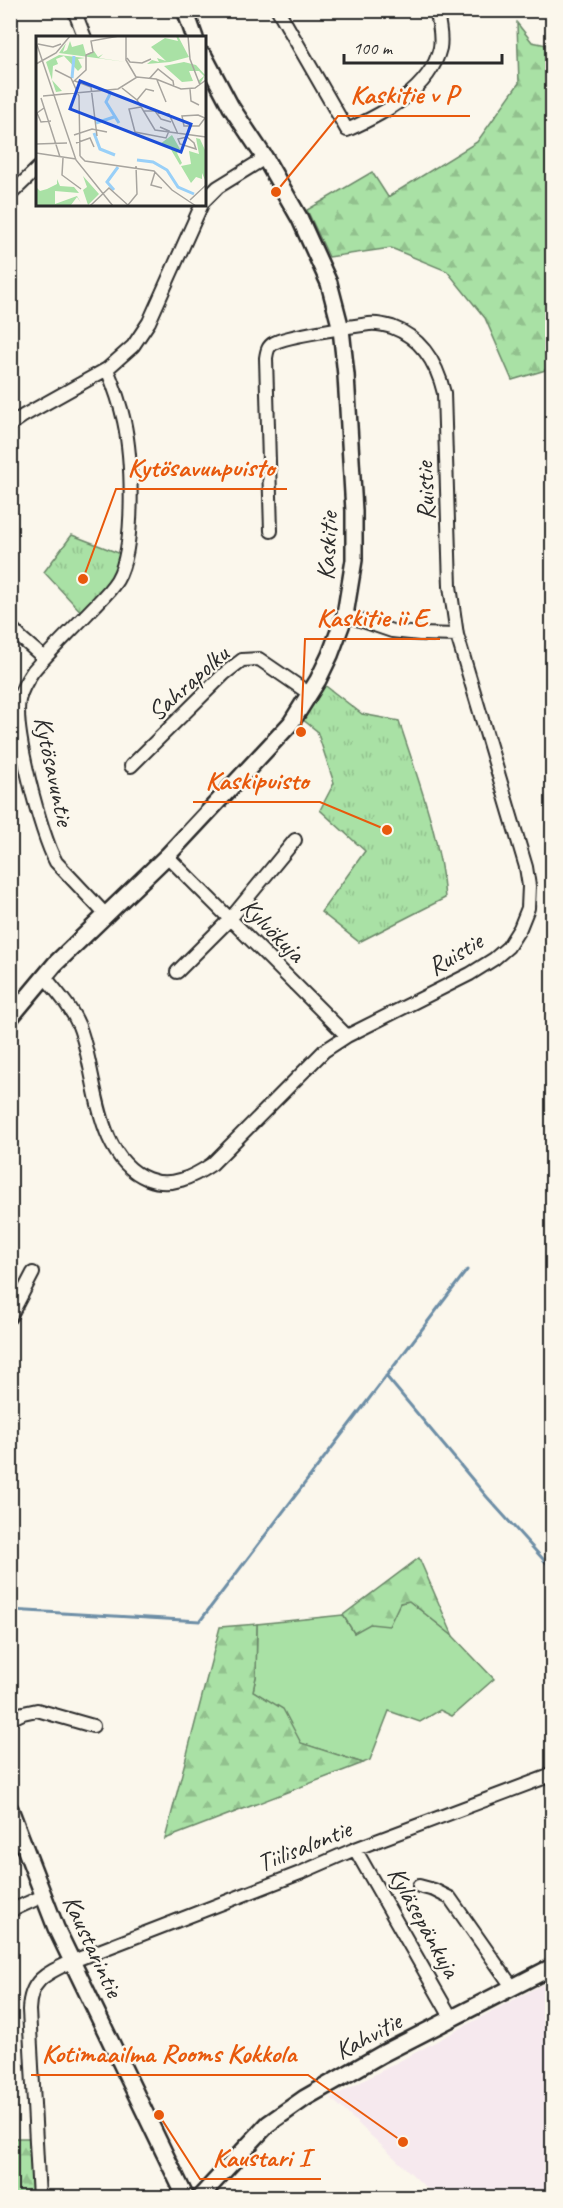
<svg xmlns="http://www.w3.org/2000/svg" width="563" height="2208" font-family="Caveat,sans-serif">
<style>
.built{fill:#f6e9ee}
.green{fill:#a9e1a5;stroke:#6a8668;stroke-width:1.5}
.forest{fill:url(#forest-firs);stroke:#6a8668;stroke-width:1.5}
.park{fill:url(#park-tufts);stroke:#6a8668;stroke-width:1.5}
.lines{fill:none;stroke-linecap:round;stroke-linejoin:round}
.stream{stroke:#6d8ea6;stroke-width:3}
.minor-casing{stroke:#2b2b2b;stroke-width:16}
.tertiary-casing{stroke:#2b2b2b;stroke-width:20}
.minor{stroke:#fbf7ec;stroke-width:12}
.tertiary{stroke:#fbf7ec;stroke-width:15}
.labels{text-anchor:middle;dominant-baseline:central;stroke-width:4.5;stroke-linejoin:round;paint-order:stroke}
.street-label{font-size:26px;fill:#2b2b2b;stroke:#fbf7ec}
.inset-river{fill:none;stroke:#99d0f8;stroke-width:3}
.inset-road{fill:none;stroke:#a8a59f;stroke-width:1.5}
.view{fill:#1d4ed8;fill-opacity:0.15;stroke:#1d4ed8;stroke-width:3}
.inset-edge{fill:none;stroke:#2b2b2b;stroke-width:3}
.leader{fill:none;stroke:#e8590c;stroke-width:2}
.callout-dot{fill:#e8590c;stroke:#fbf7ec;stroke-width:2}
.callout-label{font-size:27px;text-anchor:middle;font-weight:bold;fill:#e8590c;stroke:#fbf7ec;stroke-width:4.5;stroke-linejoin:round;paint-order:stroke}
</style>
<defs>
<pattern id="forest-firs" width="22" height="20" patternUnits="userSpaceOnUse" patternTransform="scale(1.5)"><rect width="22" height="20" fill="#a9e1a5"/><path d="M5 1l3.5 6h-7zM16 11l3.5 6h-7z" fill="#92c18e"/></pattern>
<pattern id="park-tufts" width="24" height="20" patternUnits="userSpaceOnUse" patternTransform="scale(1.5)"><rect width="24" height="20" fill="#a9e1a5"/><path d="M3 7l-1-3M5 7V3M7 7l1-3M15 17l-1-3M17 17v-4M19 17l1-3" fill="none" stroke="#92c18e"/></pattern>
</defs>
<rect width="100%" height="100%" fill="#fbf7ec"/>
<filter id="ink" filterUnits="userSpaceOnUse"><feTurbulence type="fractalNoise" baseFrequency=".0167" numOctaves="2"/><feDisplacementMap in="SourceGraphic" scale="12" xChannelSelector="R" yChannelSelector="G"/><feConvolveMatrix kernelMatrix="1 2 1 2 8 2 1 2 1" color-interpolation-filters="sRGB"/></filter>
<g filter="url(#ink)">
<path class="built" d="M552 1979V2197H436L331 2098Z"/>
<path class="green" d="M409 1601 453 1636 494 1679 452 1716 440 1710 420 1722 389 1711 370 1760 363 1763 300 1743 283 1710 253 1691 256 1677 257 1624 343 1615 354 1633 400 1603Z"/>
<path class="forest" d="M517 23 532 42 552 46V402L549 369 512 380 485 318 447 271 391 248 329 257 307 210 372 172 388 197 477 142 519 83Z
M419 1558 453 1636 409 1601 400 1603 389 1626 370 1624 354 1633 343 1615Z
M257 1624 256 1677 253 1691 283 1709 301 1743 363 1763 165 1839 220 1627Z
M11 2138H29L32 2197H11Z"/>
<path class="park" d="M72 535 126 556 118 579 85 616 44 572Z
M318 680 362 714 399 721C417 776 441 840 445 898L359 942 321 912 365 851 320 810 334 783 317 731 297 715Z"/>
<g class="lines">
<path class="stream" d="M386 1376 487 1497 552 1569
M10 1610 200 1621 467 1270"/>
<defs>
<path id="minor" d="M74 10 85 38
M278 10 347 130C383 114 430 90 440 48 442 36 439 22 436 10
M10 195 38 168
M204 201 218 187 265 158
M10 425 23 416 107 369 133 346 149 322 202 204
M345 615 392 631 420 634 457 635
M10 626 21 638 44 658
M131 766 224 674 242 660 259 659 310 694
M167 856 347 1036
M105 914 56 862C41 835 13 730 19 700 21 689 27 680 33 671 50 651 69 633 87 614 97 603 109 593 117 580 136 548 132 458 124 421 120 403 114 386 107 369
M177 972 231 918 295 840
M45 977C57 992 71 1007 79 1026 98 1074 93 1157 148 1179 171 1188 193 1177 212 1164L324 1051 347 1036 470 974 494 959 508 947 520 928 528 908 529 886 526 867 457 635 450 586 444 393C437 364 422 338 392 327 385 325 377 323 369 324 354 326 285 336 274 343 268 346 267 351 266 358L271 531
M10 1317 33 1273
M10 1719 23 1713 37 1710 93 1726
M355 1849 452 2019
M419 1886 434 1890 450 1898 513 1988
M10 1911 43 1896
M39 2198 29 2010C30 1979 47 1973 73 1961L300 1873 355 1849 549 1776 552 1773"/>
<path id="tertiary" d="M185 10 195 38
M10 1018 55 964 167 856 291 723 318 680 330 655 345 615 354 560V511L346 375 341 329 329 283 300 219 265 158 231 107 204 56
M10 1809 56 1928 186 2198
M199 2198 268 2124 305 2098 382 2054 552 1967"/>
</defs>
<use href="#minor" class="minor-casing"/>
<use href="#tertiary" class="tertiary-casing"/>
<use href="#minor" class="minor"/>
<use href="#tertiary" class="tertiary"/>
</g>
</g>
<g class="labels">
<g class="street-label">
<text transform="translate(425 491) rotate(-92)">Ruistie</text>
<text transform="translate(327 546) rotate(-87)">Kaskitie</text>
<text transform="translate(188 683) rotate(-42)">Sahrapolku</text>
<text transform="translate(54 771) rotate(78)">Kytösavuntie</text>
<text transform="translate(273 930) rotate(45)">Kylvökuja</text>
<text transform="translate(455 954) rotate(-31)">Ruistie</text>
<text transform="translate(304 1846) rotate(-22)">Tiilisalontie</text>
<text transform="translate(424 1922) rotate(61)">Kyläsepänkuja</text>
<text transform="translate(93 1946) rotate(65)">Kaustarintie</text>
<text transform="translate(368 2036) rotate(-28)">Kahvitie</text>
</g>
</g>
<g transform="translate(36 36)">
<rect width="170" height="170" fill="#fbf7ec"/>
<path d="M132 0H142L153 21 134 26 111 28 116 24 123 26 121 22 130 25 115 11 129 2 142 5 140 0ZM34 5 36 11 47 8 50 19 58 15 62 21 67 18 63 22 90 26 23 17 30 7 27 16 31 14ZM23 19 49 22 42 23 46 31 42 35 28 20 20 23 22 28 17 30 16 44 26 55 20 56 10 26ZM148 26 160 29 169 39 164 48 162 45 168 40 163 35H153L157 45 146 46 128 30ZM136 99 144 113 141 117 146 127 144 129 134 112 124 108ZM160 102 164 103 169 114V144L166 137V143L160 141 155 147 145 130 155 128 153 115 163 118ZM47 140 63 158 52 169 47 154 51 151ZM21 143 24 150 38 151 43 157 19 155V168L41 160 45 167 41 161 35 169H0V151L4 155 11 153 21 148Z" fill="#a9e1a5"/>
<path class="inset-river" d="M36 42 38 20M75 56 70 66 83 87M60 87 78 81M58 97 64 113 79 119M101 124 117 126 131 134 142 151 158 158M78 154 71 146 82 131"/>
<path class="inset-road" d="M90 0V24L100 41M152 0 154 23 164 49M0 6 40 124 77 170M2 8 17 11 25 8M91 22 94 26 106 27 115 23M0 28 20 17 34 0M19 34 35 42 43 60 44 120M113 43 122 33 137 45 138 51M121 44 130 66M39 45 55 51 61 100M37 46 50 34V19L57 16 55 5 83 0M86 52 101 64 119 94 170 101M154 53 155 65 163 69M7 60 82 53 101 41 120 43 145 53 159 52 170 44M5 62 24 121M101 64 110 53 118 55M105 71 93 73 99 96 130 102 133 95 124 91M8 72 1 77 5 86 15 85M107 75H119L125 83 135 86M122 77 133 78 142 98M162 79 169 82 163 90H148L146 80ZM38 99 56 93 71 96M151 101 158 107 160 113 144 108 142 103ZM40 107 54 102 58 111M0 108 31 107M0 117 40 123M44 120 49 125 118 135 136 154 160 170M27 122 26 139 45 153M119 136 115 149 126 152M154 164 170 149M92 169 101 158 100 130M54 170 73 152 93 170"/>
<path class="view" d="M44 45 155 88 145 116 34 73Z"/>
<rect width="170" height="170" class="inset-edge"/>
</g>
<path class="leader" d="M276 192L338 116H470M83 579L116 489H287M301 732L305 639H440M387 830L320 802H193M403 2142L308 2075H31M159 2115L200 2179H321"/>
<g class="callout-dot">
<circle cx="276" cy="192" r="6"/>
<circle cx="83" cy="579" r="6"/>
<circle cx="301" cy="732" r="6"/>
<circle cx="387" cy="830" r="6"/>
<circle cx="403" cy="2142" r="6"/>
<circle cx="159" cy="2115" r="6"/>
</g>
<g class="callout-label">
<text x="404" y="103">Kaskitie v P</text>
<text x="201" y="476">Kytösavunpuisto</text>
<text x="372" y="626">Kaskitie ii E</text>
<text x="257" y="789">Kaskipuisto</text>
<text x="169" y="2062">Kotimaailma Rooms Kokkola</text>
<text x="261" y="2166">Kaustari I</text>
</g>
<rect width="563" height="2208" fill="none" stroke="#fbf7ec" stroke-width="36"/>
<rect x="18" y="18" width="527" height="2172" fill="none" stroke="#2b2b2b" stroke-width="2" filter="url(#ink)"/>
<path d="M344 54v9h158v-9" fill="none" stroke="#2b2b2b" stroke-width="3"/>
<text x="353" y="54" font-size="18" fill="#2b2b2b" stroke="#fbf7ec" stroke-width="4.5" paint-order="stroke">100 m</text>
</svg>
